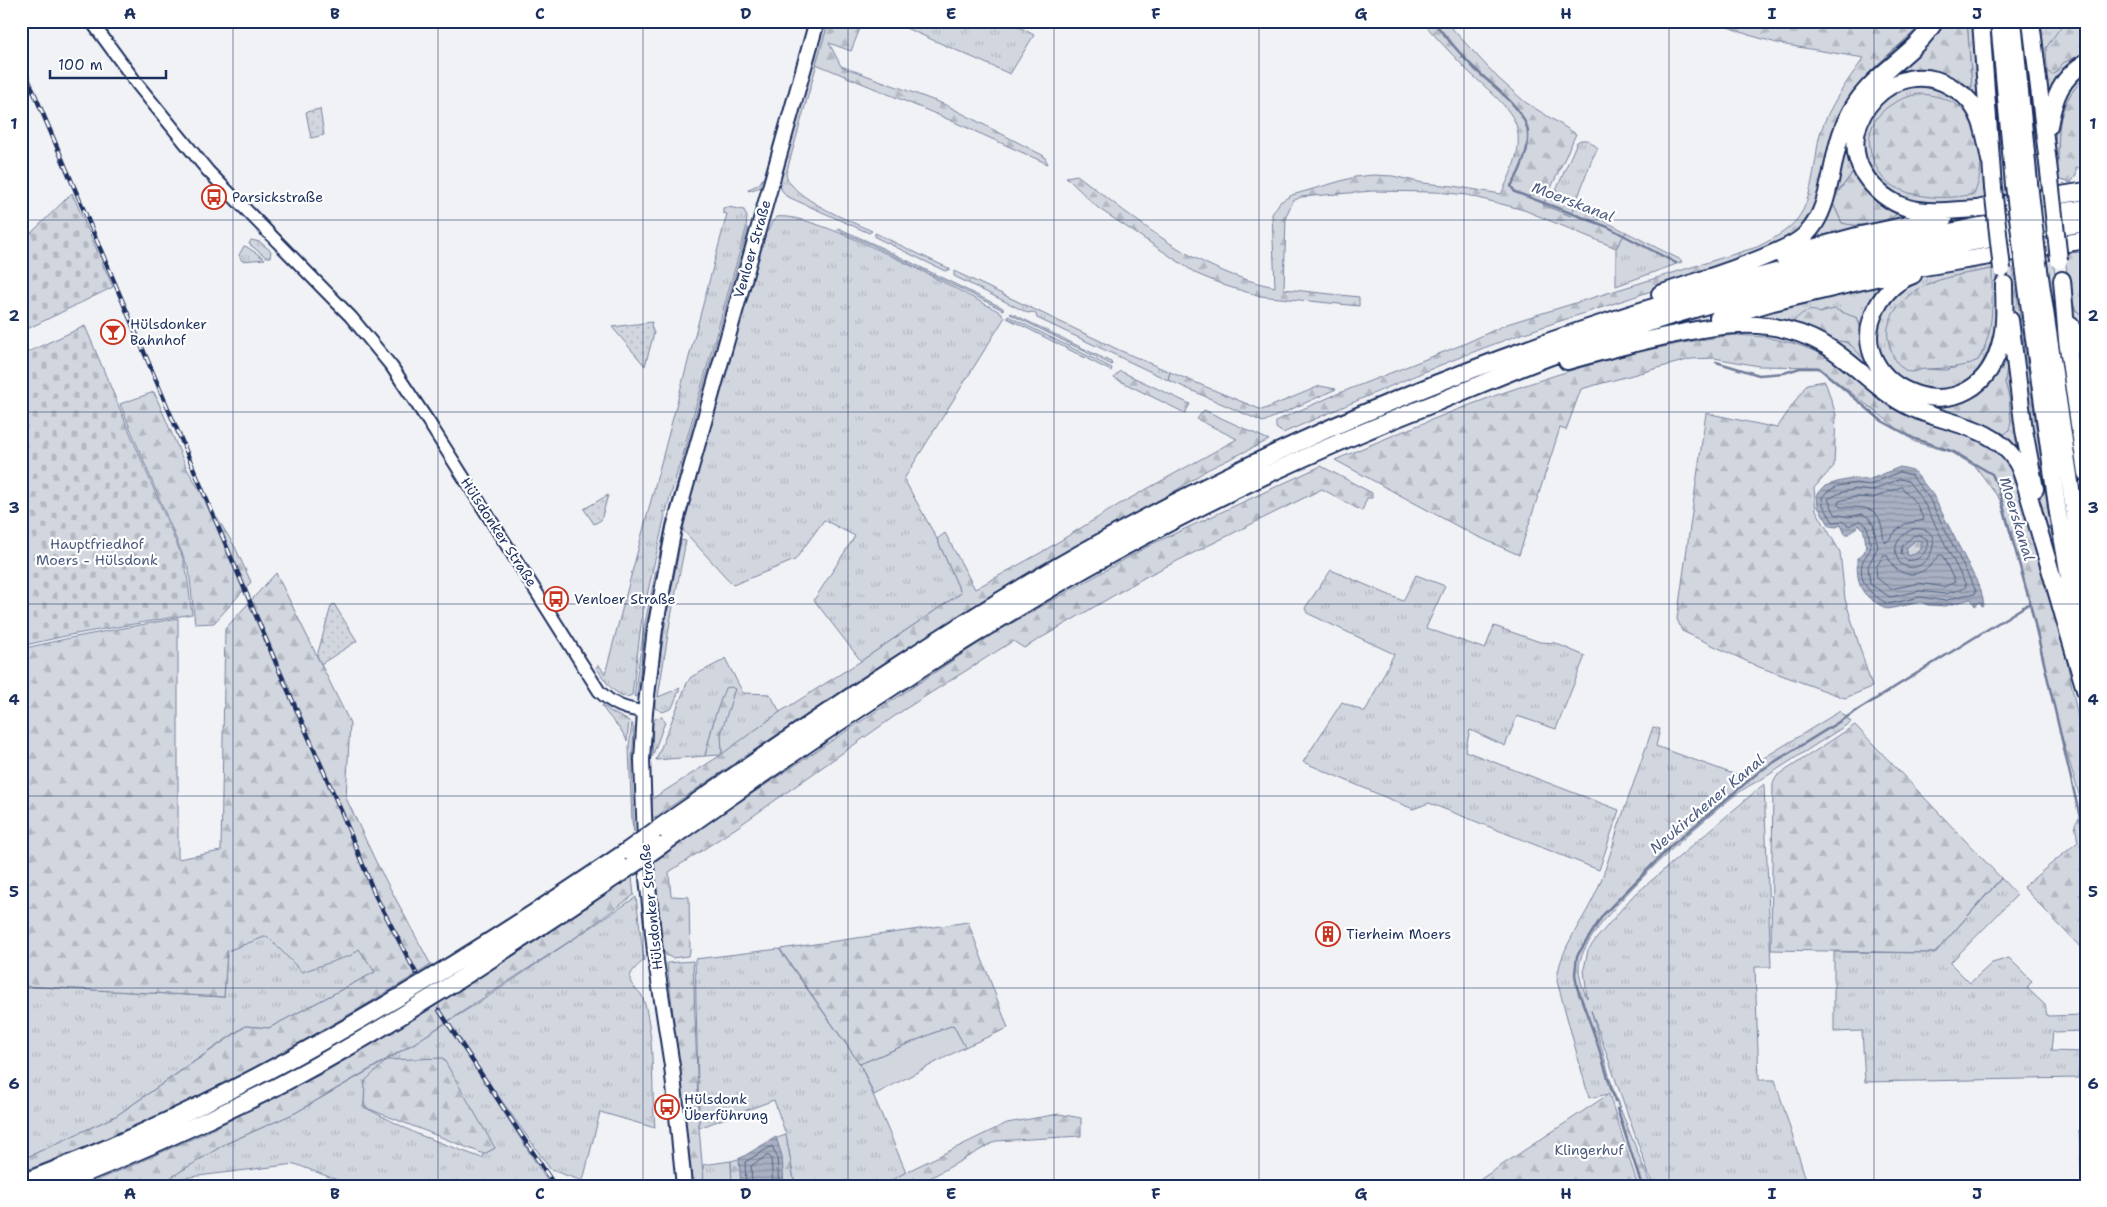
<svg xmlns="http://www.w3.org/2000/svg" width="2107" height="1207" font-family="'Shantell Sans',sans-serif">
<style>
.grass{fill:url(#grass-tufts);stroke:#76829e;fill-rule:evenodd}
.forest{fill:url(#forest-firs);stroke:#76829e}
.cemetery{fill:url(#cemetery-stones);stroke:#76829e}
.park{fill:url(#park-dots);stroke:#76829e}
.garden{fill:#d2d6df;stroke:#76829e}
.water{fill:url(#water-rules);stroke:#707c9a;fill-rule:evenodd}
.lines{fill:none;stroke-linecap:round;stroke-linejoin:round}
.shore{stroke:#536386;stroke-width:1}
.stream{stroke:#707c9a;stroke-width:2.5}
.minor-casing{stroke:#1b2f5e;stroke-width:15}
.major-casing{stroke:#1b2f5e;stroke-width:18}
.highway-casing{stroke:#1b2f5e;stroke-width:20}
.minor{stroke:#fff;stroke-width:11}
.major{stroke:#fff;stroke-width:14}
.highway{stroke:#fff;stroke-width:16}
.rail-casing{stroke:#1b2f5e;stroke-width:4.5}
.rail{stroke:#fff;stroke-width:2.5;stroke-dasharray:8;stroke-linecap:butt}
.highway-bridge-casing{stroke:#1b2f5e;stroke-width:20;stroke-linecap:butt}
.highway-bridge{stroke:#fff;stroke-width:16}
.grid{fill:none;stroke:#1b2f5e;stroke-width:1;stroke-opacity:0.55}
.labels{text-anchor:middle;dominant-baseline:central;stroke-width:4.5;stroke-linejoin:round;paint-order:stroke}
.poi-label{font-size:14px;fill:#1b2f5e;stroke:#fff;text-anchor:start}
.street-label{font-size:14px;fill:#1b2f5e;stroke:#fff}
.park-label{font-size:14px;fill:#49597e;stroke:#fff}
.water-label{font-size:15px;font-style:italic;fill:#4c5c81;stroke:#fff}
.neatline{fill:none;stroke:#1b2f5e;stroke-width:2}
.grid-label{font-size:16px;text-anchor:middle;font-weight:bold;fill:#1b2f5e}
</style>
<defs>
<pattern id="grass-tufts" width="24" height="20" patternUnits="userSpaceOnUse" patternTransform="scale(1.25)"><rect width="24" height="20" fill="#d2d6df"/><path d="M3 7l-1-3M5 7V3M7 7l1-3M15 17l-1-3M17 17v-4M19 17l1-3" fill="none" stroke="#b4b8c2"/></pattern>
<pattern id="forest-firs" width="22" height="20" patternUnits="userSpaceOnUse" patternTransform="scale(1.25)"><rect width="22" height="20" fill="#d2d6df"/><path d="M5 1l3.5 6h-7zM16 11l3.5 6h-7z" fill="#b4b8c2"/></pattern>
<pattern id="cemetery-stones" width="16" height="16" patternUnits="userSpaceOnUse" patternTransform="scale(1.25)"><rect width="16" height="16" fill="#d2d6df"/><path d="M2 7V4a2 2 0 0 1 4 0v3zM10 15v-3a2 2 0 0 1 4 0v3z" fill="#b4b8c2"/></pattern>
<pattern id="park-dots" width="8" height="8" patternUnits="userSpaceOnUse" patternTransform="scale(1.25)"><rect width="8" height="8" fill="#d2d6df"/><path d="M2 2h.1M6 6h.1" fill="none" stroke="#b4b8c2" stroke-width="1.8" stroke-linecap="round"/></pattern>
<pattern id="water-rules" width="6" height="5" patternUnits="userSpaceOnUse" patternTransform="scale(1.25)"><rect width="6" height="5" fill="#a8b0c2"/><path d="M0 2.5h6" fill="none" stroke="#8890a1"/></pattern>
</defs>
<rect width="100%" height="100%" fill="#f1f2f5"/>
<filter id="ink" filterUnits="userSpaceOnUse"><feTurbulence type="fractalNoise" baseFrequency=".02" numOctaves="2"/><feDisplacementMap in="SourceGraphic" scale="10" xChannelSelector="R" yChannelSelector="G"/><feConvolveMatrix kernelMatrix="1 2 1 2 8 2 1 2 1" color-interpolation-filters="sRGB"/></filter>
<g filter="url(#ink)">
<path class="grass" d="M823 21H829L786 174C789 197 852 222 872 231L869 233 786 196 779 186Z
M890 21H1008L1034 35 1010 74Z
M1923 21H1927L1837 123 1829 148 1821 189 1811 216 1791 238C1799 229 1807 220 1812 210 1825 186 1821 157 1831 132 1850 86 1884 60 1919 27Z
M1939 21H1942C1929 42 1909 59 1890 75V76L1914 70H1928L1941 73 1963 86 1972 87 1967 21H1972L1980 108C1968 100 1964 87 1946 79 1859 42 1797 192 1925 214L1801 243C1807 236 1814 230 1819 223 1838 194 1833 150 1851 117 1872 77 1916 59 1939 21ZM1853 172H1856L1871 194 1894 210 1896 215 1861 226 1842 223 1833 203 1836 195Z
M2023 21 2045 180 2038 181Z
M2041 21H2086V57L2049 102Z
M798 60 800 61 765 180 761 187 748 191 749 189 759 184 764 177Z
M2086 69V77C2051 108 2061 138 2057 179 2054 153 2053 112 2067 90 2072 82 2080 76 2086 69Z
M1915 84C1981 86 1983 150 1987 201 1958 204 1922 209 1896 195 1869 181 1858 153 1868 124 1870 120 1871 114 1873 110 1883 96 1899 89 1915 84Z
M1581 140H1588L1598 148 1592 159 1571 216 1543 205 1550 190 1555 193 1577 142Z
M728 207 744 210 747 217 746 229 666 512 663 511 665 515 642 618 632 695 627 697C611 693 605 680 596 667L599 665 605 674 727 214 723 213V208Z
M777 217C816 211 961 292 1002 313V316L1005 317 904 479 937 539 961 593 861 661 814 600 855 536 824 520 795 560 733 585 683 530 691 492 765 231H768L772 222Z
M748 228H751L750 234 669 515 682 462Z
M838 228 876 245 1003 308V310L870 244 837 230Z
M1626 232 1681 260 1682 262 1616 286V248Z
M875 233 950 269 945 271 875 237Z
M251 240 260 242 271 251 270 257H266L249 244Z
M244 246 247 247 265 259 242 261 239 255Z
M1993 260C1999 288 1999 322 1988 350 1947 453 1809 337 1919 278 1941 266 1969 265 1993 260ZM1991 269 1985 349 1978 360 1947 370 1924 369 1926 285 1950 277Z
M2053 260 2086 497V537L2047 261Z
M2013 268 2060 590C2043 528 2034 465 2025 402 2018 357 2012 313 2008 269Z
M954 271 1119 350 1170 372 1168 380 1037 318 1036 314 1032 312 1028 313 954 276Z
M2066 271 2075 310C2089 319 2086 323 2086 338L2074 315Z
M1885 281 1879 297 1875 365 2000 433 2011 422 2009 397 2005 382 2007 366 1959 397 2005 338 2025 467 1934 414 1851 358 1737 320 1807 300ZM1826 310 1857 318 1862 328 1865 353 1861 356C1848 335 1829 343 1812 329L1820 313Z
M1011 313 1111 362 1112 365 1010 314Z
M1008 316 1112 368 1111 371 1007 318Z
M2075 344 2086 355V361L2083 362 2086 388V422Z
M667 518 669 521 645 631 637 697 634 696 644 627Z
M681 540 686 541 670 622 658 697 680 688 672 708 663 712 655 708V698L665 624Z
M1331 570 1403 601 1416 575 1445 586 1426 628 1485 649 1494 626 1540 642 1555 643 1585 656 1556 729 1517 716 1505 746 1470 730 1465 751 1619 810 1599 870 1429 803 1413 809 1303 762 1342 702 1365 712 1394 654 1307 613 1305 608Z
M725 658 743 693 770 694 780 712 722 755 721 733 734 689 715 716 705 756 656 760 687 683 691 677 722 661Z
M602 705 611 712 629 721 627 741C622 727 605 715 602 705Z
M1840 711 1851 722C1823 740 1795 758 1767 776 1759 781 1749 785 1741 791 1706 816 1577 928 1579 969 1579 978 1584 991 1587 998L1584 969 1588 950 1597 938 1631 898 1764 784 1771 967H1755L1759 1080H1775L1808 1186H1653L1591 1010 1614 1093 1589 1098 1557 981C1559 951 1579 927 1592 901 1604 877 1611 851 1619 825 1630 792 1642 760 1653 727L1660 729 1656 746 1736 775Z
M662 717 665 722 652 757 653 722 656 718Z
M632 723 634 730 632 762 634 832 632 822 629 747Z
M2000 877 2017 895 1950 963 1970 983 1992 963 2009 958 2032 981 2027 988 2045 1005 2047 1016 2086 1015 2084 1031 2053 1032 2051 1051 2081 1052 2078 1078 1865 1082 1862 1031 1834 1032V952L1935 953 2001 879Z
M636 897 644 960C639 965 631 970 630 978 630 986 637 989 641 994 643 998 645 1004 646 1008 655 1047 651 1088 655 1128L600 1112 583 1181 551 1170 455 1035 548 1182 565 1186H353L295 1164 166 1180 225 1144 295 1113 387 1060 489 996ZM365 1081 495 1148 484 1154 482 1158 417 1134 364 1107Z
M267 935 302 972 359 948 375 972 269 1028 245 1026 116 1116 21 1160V986L224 997 227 951Z
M779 949 860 1064 906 1172 888 1183V1186H795L786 1135 774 1100 699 1128 695 959Z
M2079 1130 2086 1141V1186H2082Z
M731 1161 732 1186H704L703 1165Z"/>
<path class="forest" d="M829 21H863L851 51 829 43 841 66 946 105 1044 156 1048 164 943 117 816 64Z
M1422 21H1445L1498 78 1525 102 1576 134 1543 205 1571 216 1575 206 1626 232 1616 248 1524 210 1467 195 1436 192 1372 191 1301 197 1293 201 1286 216 1284 289 1359 297V306L1260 296 1226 286 1197 274 1098 208 1066 177 1077 175C1141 223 1194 271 1275 287L1272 214 1280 202 1292 195 1355 177 1373 175 1393 176 1423 183 1453 186 1501 194C1511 174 1522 151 1517 128 1512 107 1482 85 1467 70 1452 54 1436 38 1422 21Z
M1712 21H1923L1919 27C1890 54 1856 79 1839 115 1820 154 1826 208 1792 237 1784 244 1756 252 1744 257 1681 282 1616 303 1551 324 1459 354 1371 395 1283 433L1276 428V422L1280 419 1337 394 1464 344 1507 324 1757 247C1802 225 1807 212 1815 164 1817 154 1817 144 1820 134 1829 106 1847 81 1864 58L1780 44 1749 35Z
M1942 21H1967L1972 87C1956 87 1944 72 1928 70 1911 68 1903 76 1890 77Z
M2078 23 2086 25V52L2063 63 2055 73 2052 75 2047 71 2046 48 2062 25Z
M2086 77V167L2076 168V175L2071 183 2057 179C2061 138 2051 108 2086 77Z
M1919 94C1936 95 1956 100 1968 115 1984 133 1984 174 1974 194 1948 200 1913 199 1889 184 1882 179 1877 169 1874 162 1859 125 1884 101 1919 94Z
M1853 172 1894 210 1896 215C1881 224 1859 228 1842 223L1833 203 1836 195Z
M2086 252V319C2083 314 2077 313 2075 308 2067 296 2067 268 2065 253Z
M1992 269C1992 300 1995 333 1978 360 1960 369 1945 368 1925 369 1919 369 1913 374 1907 371 1893 364 1884 338 1889 324 1892 312 1902 301 1911 294 1934 277 1965 274 1992 269Z
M1834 309 1857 318C1863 331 1861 346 1868 358L1866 361 1848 342 1838 341 1819 335 1812 329 1795 324 1794 321C1801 313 1810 307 1820 313Z
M1734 335 1766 337 1796 344 1825 355 1842 365 1904 413 1933 424 1983 440 2007 460 2017 477 2050 591 2067 662 2086 758V953L2023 887 2078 842 2075 824 2084 811 2059 727 2022 572 2000 500 1976 467 1951 452 1915 442 1818 367 1759 366 1714 358 1691 359 1581 389 1566 430 1560 428 1519 555 1470 533 1335 460C1463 405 1596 352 1734 335Z
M2004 361 2007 366 2005 382 2009 397 2011 422 2009 430 2005 434 1913 401 1940 402 2000 362Z
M1120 371 1190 404 1185 413 1114 378Z
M1170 372 1262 410 1320 386 1336 389 1263 422 1168 380Z
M1825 381 1836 415 1834 466 1814 488 1816 510 1840 552 1845 599 1872 687 1845 698 1759 667 1682 631 1677 619 1706 413 1777 428 1807 384Z
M154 392 187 469 235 547 251 582 214 623 195 624 189 570 120 404Z
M1204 410 1269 440 1207 470 1172 493 1099 533 985 599 863 677 652 819V799L721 755 705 756 715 716 725 688 731 687 735 689 721 733 722 754 780 712 861 661 961 593 937 539 945 533 975 589 1042 552 1118 505 1237 439 1197 419Z
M1321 466 1372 493V498H1367L1362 511 1322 489 1147 576 1024 648 1013 641 902 711 736 828 669 872 671 896 689 897 690 952 688 956 672 958 666 955 663 950 654 861 717 817 991 635 1152 544Z
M1916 540 1922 541 1921 549 1915 554 1908 556 1906 548Z
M276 573 350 723 346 798 376 862 431 965C301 1046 165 1120 21 1172V1160L116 1116 246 1026 269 1028 375 972 359 949 352 955 302 972 267 936 227 951 224 997 21 986V649L70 638 178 618V859L221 851 225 629Z
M1855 725 2001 878 1935 953 1771 950 1773 783 1777 776Z
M632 877 634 895 576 937 416 1042 295 1113 225 1144 157 1186H85L203 1134 327 1071 481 977Z
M968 922 1008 1028 965 1047 953 1025 860 1064 780 949Z
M693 961 699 1128 704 1186H693L667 963Z
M443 1058 495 1148 484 1154 364 1107 365 1081 387 1060Z
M1614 1093 1651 1186H1641Z
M1609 1094 1638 1186H1478V1181Z
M1059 1114 1081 1118V1136L996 1141 916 1186H888L887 1183 906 1172 1007 1123Z
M786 1135 795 1186H732L731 1161C751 1157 766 1140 786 1135Z"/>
<path class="cemetery" d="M72 193 113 287 21 332V243Z
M85 326 184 561 187 574 192 614 70 635 21 646V355Z"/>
<path class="park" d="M320 109 324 135 311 138 306 112Z
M652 322 651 326 654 333 645 366 612 327Z
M608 495 601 520 594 524 584 509Z
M334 604 357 641 321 664 317 656 331 606Z"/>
<path class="garden" d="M953 1025 965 1047 874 1095 860 1064Z"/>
<path class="water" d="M1900 467 1913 470 1933 495 1981 590 1984 605 1982 606 1980 602 1975 606 1971 599 1945 606 1928 605 1921 602 1888 609C1861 596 1857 589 1857 558 1870 553 1865 539 1863 528L1859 525 1849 534H1845L1841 525 1836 527 1830 526 1818 507 1817 495 1825 486 1837 482 1856 478 1868 480ZM1916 540 1922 541 1921 549 1915 554 1908 556 1906 548Z
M776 1137 782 1156 784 1186H741L739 1159Z"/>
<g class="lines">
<path class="shore" d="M1900 472 1911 475 1929 498 1976 591 1975 594 1964 595 1945 601 1920 597 1889 604C1873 597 1858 584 1862 564 1862 560 1869 553 1871 547L1867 526 1860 520 1849 526 1842 521 1833 522 1823 505 1822 497 1828 491 1838 486 1856 483 1869 485Z
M1900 479 1908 481 1923 501 1966 585 1965 588 1945 594 1920 591 1890 597 1870 584 1868 566 1878 547 1873 524 1868 517 1862 514 1849 517 1835 514 1828 499 1840 493 1856 489 1871 491Z
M1902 487 1917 505 1924 520 1905 524 1896 531 1887 542 1884 541C1883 535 1883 530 1881 524 1876 503 1855 508 1840 507L1838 504 1839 501 1855 497 1873 498Z
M1913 529C1954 524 1925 584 1900 563 1890 548 1898 536 1913 529Z
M1919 535 1927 539C1930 551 1918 563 1906 560L1901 553 1902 546 1913 536Z
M1884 555H1887C1898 583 1925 578 1939 555H1942L1955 582 1944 587 1919 583 1891 589 1877 578 1876 568Z
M746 1186 745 1162 772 1146 777 1157 779 1186
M752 1186 751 1166 768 1155 771 1158 773 1186"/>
<path class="stream" d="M1433 21C1446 37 1459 53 1474 68 1491 85 1516 101 1526 124 1533 142 1521 171 1511 186L1515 192 1608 227 1676 263
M1716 362 1759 375 1784 373 1800 368H1819L1882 421 1915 439 1954 452 1992 474 1998 487 2030 603 2086 843
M1615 1101 1596 1039 1577 987 1575 974 1577 956 1603 915 1672 845 1760 771 2030 603
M1617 1109 1642 1186"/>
<defs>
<path id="minor" d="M91 21 138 85 208 171 351 317 392 367 428 421 599 691C613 705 625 709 645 712"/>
<path id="major" d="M684 1186 672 1066 656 961 646 868 642 760 645 712 655 629 674 528 817 21"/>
<path id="highway" d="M1981 21 1993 188
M1999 21 2014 185
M2013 21 2029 183
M2031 21 2050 180
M2049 126C2054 97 2061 78 2086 62
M1981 208 2086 191
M1976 209C1954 210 1930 214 1908 208 1889 202 1875 191 1864 174 1832 121 1896 54 1950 86 1959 91 1968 97 1973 106 1984 122 1986 141 1990 160
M1782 256 1861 235 1945 217
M2038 263 2086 592
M2024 266 2058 513 2082 651
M1913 275C1896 281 1885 292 1877 307 1834 388 1980 448 2002 337 2006 320 2004 301 2004 284
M2062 280 2067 340 2086 473
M1660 294C1699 280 1740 269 1778 251 1787 247 1797 243 1804 236 1817 225 1823 209 1827 193 1836 160 1836 133 1856 103 1877 71 1915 54 1935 21
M1718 318 1773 302 1918 268 2086 240
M2010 320 2024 430 2035 489
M2070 324 2077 340 2086 351
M1567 361C1600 352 1633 343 1666 336 1724 324 1771 315 1825 345 1855 363 1878 392 1910 407 1947 425 1992 424 2016 461 2021 468 2023 478 2026 486L2086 693
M656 830C802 729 947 627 1101 542 1406 373 1742 260 2086 208
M660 846C806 743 954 641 1111 554 1217 495 1327 445 1440 401 1479 385 1518 368 1557 354 1728 292 1907 250 2086 223
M21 1183C240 1100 434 982 627 851
M55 1186C127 1157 197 1126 266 1092 393 1027 511 946 630 867"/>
</defs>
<use href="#minor" class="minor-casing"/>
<use href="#major" class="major-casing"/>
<use href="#highway" class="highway-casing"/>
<use href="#minor" class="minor"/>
<use href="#major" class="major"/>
<use href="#highway" class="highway"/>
<defs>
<path id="rail" d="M21 62 276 663 342 813 375 895 416 973
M439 1010 555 1186"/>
</defs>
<use href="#rail" class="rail-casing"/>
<use href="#rail" class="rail"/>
<defs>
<path id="highway-bridge" d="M2050 180 2059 260
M2029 183 2038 263
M2014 185 2024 266
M1993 188 2002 269
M627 851 656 830
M630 867 660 846"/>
</defs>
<use href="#highway-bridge" class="highway-bridge-casing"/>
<use href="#highway-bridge" class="highway-bridge"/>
</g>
</g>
<path class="grid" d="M233 21V1186M438 21V1186M643 21V1186M848 21V1186M1054 21V1186M1259 21V1186M1464 21V1186M1669 21V1186M1874 21V1186M21 220H2086M21 412H2086M21 604H2086M21 796H2086M21 988H2086"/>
<defs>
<symbol id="bus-ring" viewBox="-11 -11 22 22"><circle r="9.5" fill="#fff" stroke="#c8321e" stroke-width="1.5"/><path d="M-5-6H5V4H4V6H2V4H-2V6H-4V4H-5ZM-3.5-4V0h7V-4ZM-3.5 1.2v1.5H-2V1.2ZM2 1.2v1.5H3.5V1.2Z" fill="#c8321e"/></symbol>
<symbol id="bar-ring" viewBox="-11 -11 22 22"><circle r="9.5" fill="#fff" stroke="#c8321e" stroke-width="1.5"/><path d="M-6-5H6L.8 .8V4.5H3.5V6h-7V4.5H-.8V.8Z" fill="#c8321e"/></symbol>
<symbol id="building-ring" viewBox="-11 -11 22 22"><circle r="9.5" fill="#fff" stroke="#c8321e" stroke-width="1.5"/><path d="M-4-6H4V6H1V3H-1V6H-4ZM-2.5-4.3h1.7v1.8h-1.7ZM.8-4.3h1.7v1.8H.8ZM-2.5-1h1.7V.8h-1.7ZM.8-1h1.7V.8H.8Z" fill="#c8321e"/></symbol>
</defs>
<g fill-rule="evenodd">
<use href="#bus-ring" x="200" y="183" width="28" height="28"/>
<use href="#bar-ring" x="99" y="318" width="28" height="28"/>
<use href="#bus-ring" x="542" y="585" width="28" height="28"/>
<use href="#building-ring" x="1314" y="920" width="28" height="28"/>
<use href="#bus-ring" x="653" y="1093" width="28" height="28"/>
</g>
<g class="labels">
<g class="poi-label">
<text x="232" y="197">Parsickstraße</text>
<text x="130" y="324">Hülsdonker<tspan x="130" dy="16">Bahnhof</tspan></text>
<text x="574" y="599">Venloer Straße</text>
<text x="1346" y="934">Tierheim Moers</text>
<text x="684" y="1099">Hülsdonk<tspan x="684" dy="16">Überführung</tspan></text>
</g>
<g class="street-label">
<text transform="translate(752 249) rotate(-74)">Venloer Straße</text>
<text transform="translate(499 532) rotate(57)">Hülsdonker Straße</text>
<text transform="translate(651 907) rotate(-96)">Hülsdonker Straße</text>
</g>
<g class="park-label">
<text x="97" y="544">Hauptfriedhof<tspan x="97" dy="16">Moers - Hülsdonk</tspan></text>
<text x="1589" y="1150">Klingerhuf</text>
</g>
<g class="water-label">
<text transform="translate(1573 202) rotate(21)">Moerskanal</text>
<text transform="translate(2017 519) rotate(73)">Moerskanal</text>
<text transform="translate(1707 804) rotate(-40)">Neukirchener Kanal</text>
</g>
</g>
<rect width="2107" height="1207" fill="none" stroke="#fff" stroke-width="55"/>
<path d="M50 70v8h116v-8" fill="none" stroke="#1b2f5e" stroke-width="2.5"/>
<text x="58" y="70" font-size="15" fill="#1b2f5e" stroke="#ffffff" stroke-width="4" paint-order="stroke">100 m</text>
<rect x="28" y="28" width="2052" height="1152" class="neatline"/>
<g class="grid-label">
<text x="130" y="19">A</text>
<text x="335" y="19">B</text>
<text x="540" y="19">C</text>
<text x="746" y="19">D</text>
<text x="951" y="19">E</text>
<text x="1156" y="19">F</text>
<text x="1361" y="19">G</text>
<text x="1566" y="19">H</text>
<text x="1772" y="19">I</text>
<text x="1977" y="19">J</text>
<text x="14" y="129">1</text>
<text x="2093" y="129">1</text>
<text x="14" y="321">2</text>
<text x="2093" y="321">2</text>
<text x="14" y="513">3</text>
<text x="2093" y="513">3</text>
<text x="14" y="705">4</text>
<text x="2093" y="705">4</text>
<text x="14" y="897">5</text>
<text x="2093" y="897">5</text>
<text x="14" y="1089">6</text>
<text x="2093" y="1089">6</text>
<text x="130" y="1199">A</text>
<text x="335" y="1199">B</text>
<text x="540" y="1199">C</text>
<text x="746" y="1199">D</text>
<text x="951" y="1199">E</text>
<text x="1156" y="1199">F</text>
<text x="1361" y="1199">G</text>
<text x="1566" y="1199">H</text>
<text x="1772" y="1199">I</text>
<text x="1977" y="1199">J</text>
</g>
</svg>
